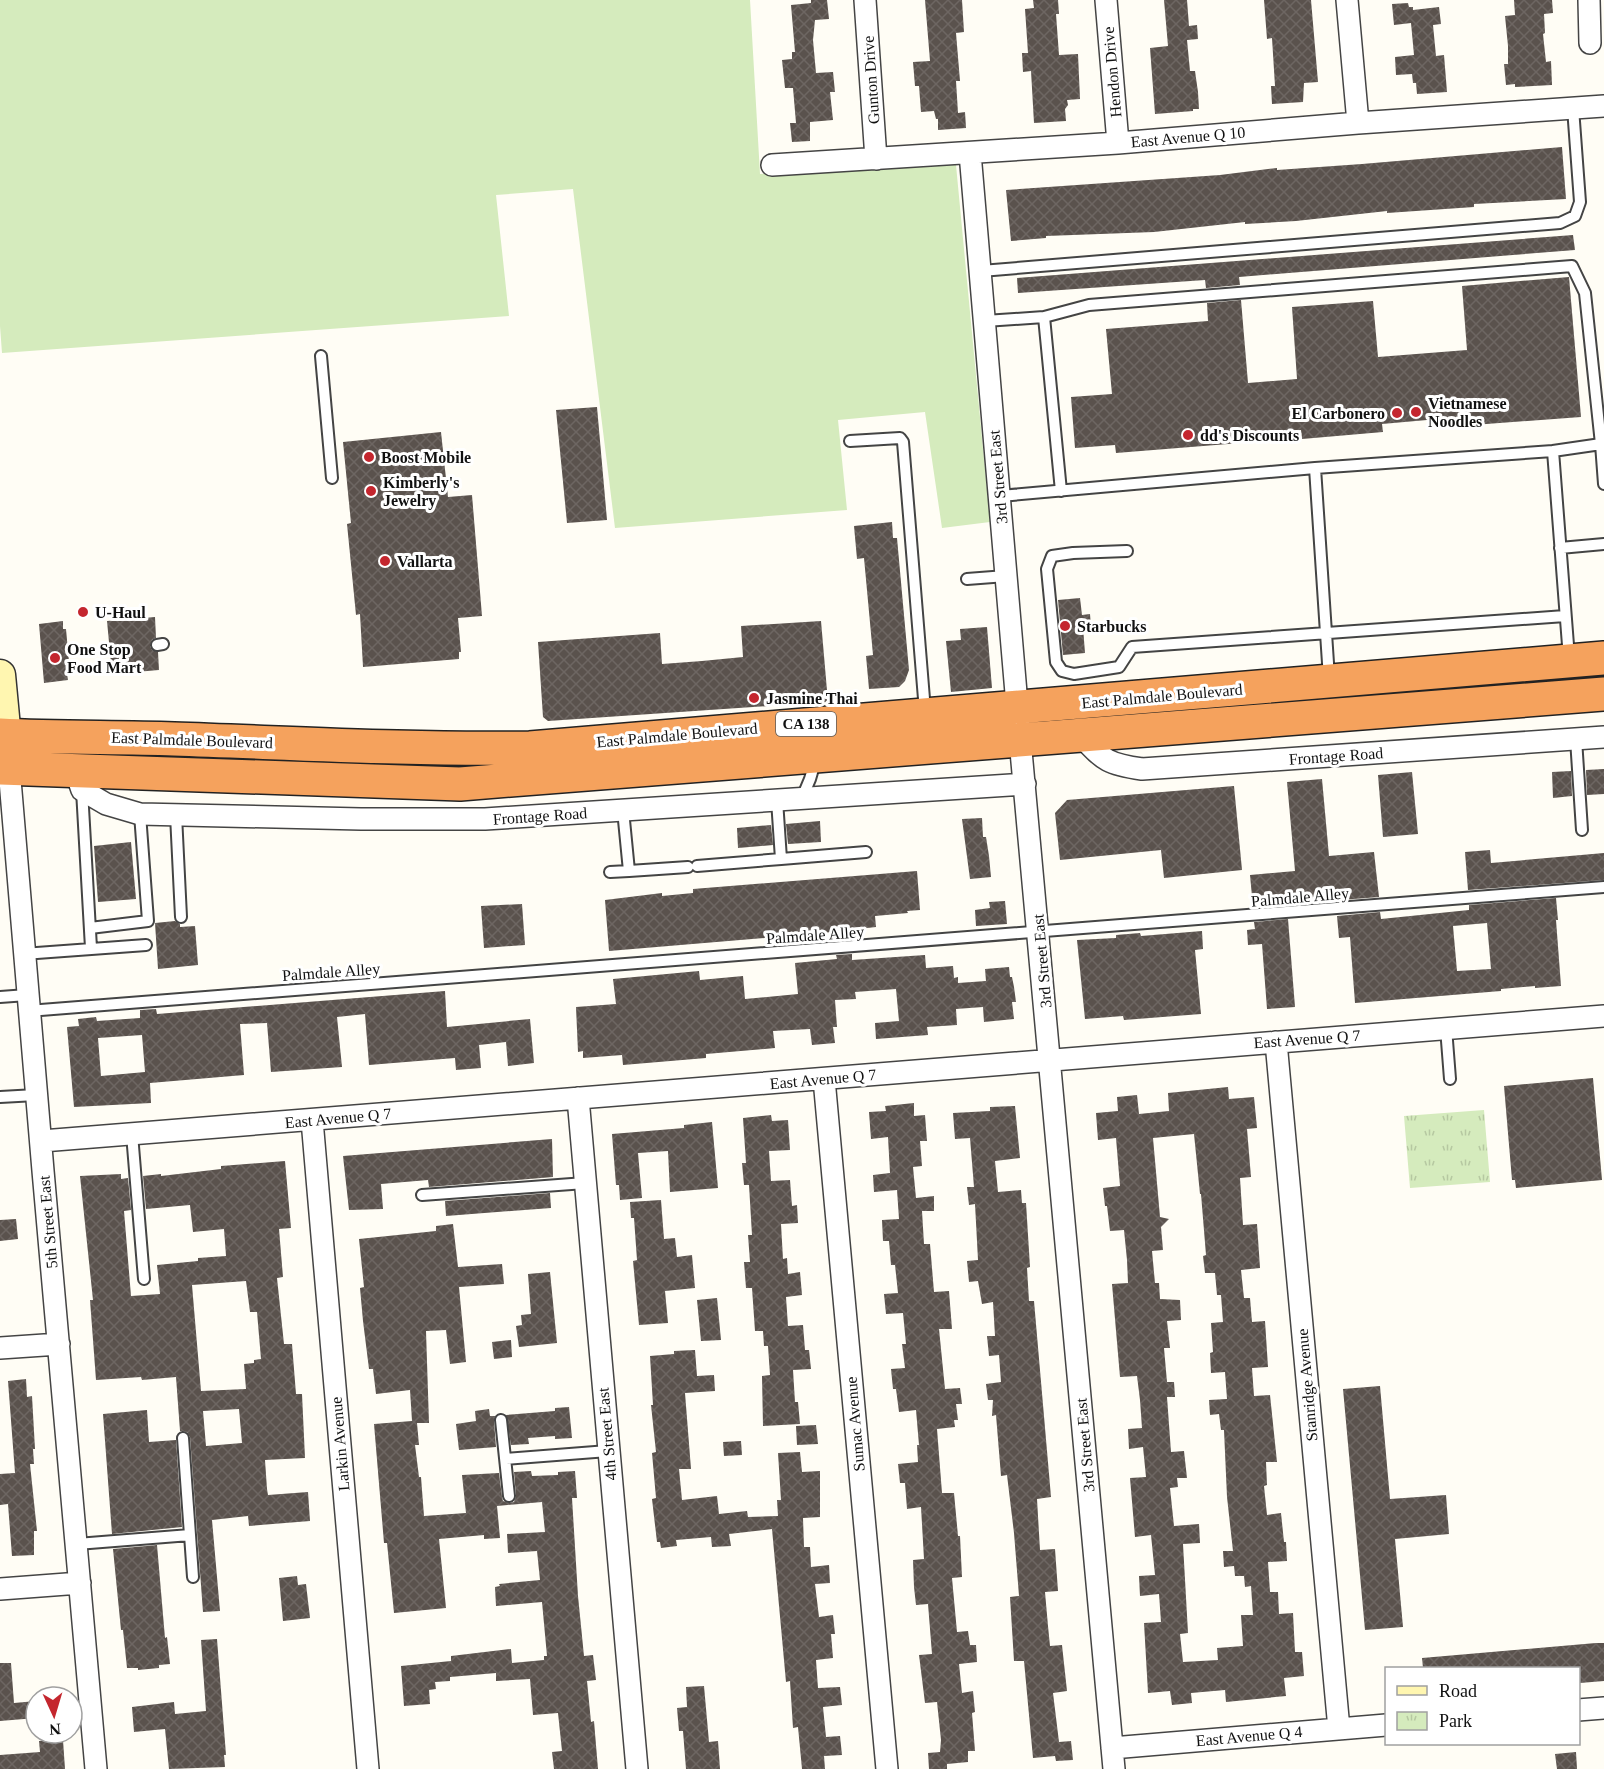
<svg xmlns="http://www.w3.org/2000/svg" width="1604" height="1769" font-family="Georgia,serif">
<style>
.grass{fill:#d5ebbd}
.park{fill:url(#park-tufts)}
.building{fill:url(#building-cross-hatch);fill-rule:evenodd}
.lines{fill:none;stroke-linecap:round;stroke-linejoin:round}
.lane-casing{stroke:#444;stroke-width:14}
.street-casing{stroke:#444;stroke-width:24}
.secondary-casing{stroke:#333;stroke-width:33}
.highway-casing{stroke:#222;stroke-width:36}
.lane{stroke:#fff;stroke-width:10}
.street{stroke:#fff;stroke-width:21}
.secondary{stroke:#fff6b0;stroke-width:30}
.highway{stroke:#f5a25d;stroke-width:33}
.poi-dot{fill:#c4262e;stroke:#fff;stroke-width:2}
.labels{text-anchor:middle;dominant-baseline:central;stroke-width:6;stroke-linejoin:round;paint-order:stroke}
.shield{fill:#fff;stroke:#585858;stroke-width:1.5}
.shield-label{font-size:15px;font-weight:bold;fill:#111}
.street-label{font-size:16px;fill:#111;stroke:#fff}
.poi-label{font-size:16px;font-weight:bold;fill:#111;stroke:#fff;text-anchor:start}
</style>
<defs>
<pattern id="park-tufts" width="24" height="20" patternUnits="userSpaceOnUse" patternTransform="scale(1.5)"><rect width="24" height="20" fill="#d5ebbd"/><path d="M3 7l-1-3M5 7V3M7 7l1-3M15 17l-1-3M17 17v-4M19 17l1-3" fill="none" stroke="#b6c8a1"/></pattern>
<pattern id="building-cross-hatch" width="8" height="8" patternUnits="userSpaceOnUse" patternTransform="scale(1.5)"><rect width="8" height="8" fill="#5a524d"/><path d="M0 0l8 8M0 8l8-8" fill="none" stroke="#6d6662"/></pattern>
</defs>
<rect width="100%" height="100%" fill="#fffdf5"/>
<path class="grass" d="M0 0H750L760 174 956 165 990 522 942 528 925 412 838 420 847 510 615 528 573 189 496 195 509 316 2 353 0 326Z"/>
<path class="park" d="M1484 1110 1490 1182 1410 1188 1404 1116Z"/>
<path class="building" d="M811 0H827L829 19 815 20 813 40 816 73 833 72 835 92H830L833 120 810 122V141L792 142 790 123H796L793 88H785L782 60 792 59V52H795L791 5 811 3Z
M925 0H962L964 32 956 33 960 81H956L958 113 965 112 966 128 938 130V119H936L934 111 921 112 919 86H915L913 62 930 61Z
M1033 0H1058L1059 14H1056L1059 55 1078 54 1080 99 1067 100 1068 105 1065 109 1066 121 1034 123 1031 71 1023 72 1022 53H1028L1025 9 1034 8Z
M1164 0H1187L1189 26 1197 25 1198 39 1187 40 1190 71H1195L1198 92 1199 109H1193V111L1155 114 1150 48 1168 46Z
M1264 0H1311L1318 82 1304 83 1303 102 1272 104 1271 86H1275L1272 38 1267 39Z
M1514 0H1552L1553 13 1544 14 1545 33 1543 34 1546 62 1551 61 1552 85 1515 87V84L1506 85 1504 64H1508V46L1505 16 1515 15Z
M1408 3 1409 7H1413V10L1439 7 1441 24 1433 25 1436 56 1444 55 1447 92 1417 94 1416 83H1413L1412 74 1396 75 1395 57 1414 55 1411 23 1394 25 1392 4Z
M1562 147 1566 199 1474 204V207L1387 213V211L1296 221 1245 224V222L1154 232 1046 236V238L1011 241 1006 190 1220 175 1277 168V170L1362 164Z
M1573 235 1575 250 1239 277 1240 285 1206 288 1205 280 1018 293 1017 278Z
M1569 277 1581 417 1473 425 1472 416 1382 424 1383 432 1302 439 1301 430 1252 434 1253 442 1116 453 1115 445 1075 448 1071 397 1112 394 1106 329 1208 321 1207 303 1241 300 1248 383 1297 379 1292 307 1373 301 1378 357 1467 350 1462 286Z
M597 407 607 520 567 523 556 410Z
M441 432 448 497 472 495 482 616 458 618 461 652H459V659L363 667 360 614 356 615 347 524 351 523 343 442Z
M892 522 893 538H897L909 670 905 681 899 687 869 689 866 656 873 655 864 558 857 559 854 526Z
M1080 598 1082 615 1090 614 1091 627H1083L1085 653 1063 655 1058 600Z
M155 617 156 638 152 640 150 646 152 650 158 652 159 670 112 674 107 621Z
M63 621V629H66L70 673 67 674 68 680 44 683 39 624Z
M821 621 828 702 548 721 543 717 538 642 660 633 662 664 702 661 743 657 741 626Z
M987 627 992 688 951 692 946 641 961 640 960 629Z
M1604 769V794L1587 795 1586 770Z
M1571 771 1572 796 1553 798 1552 772Z
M1412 772 1418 834 1383 837 1378 775Z
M1322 779 1329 856 1374 852 1379 897 1253 907 1250 875 1295 871 1287 782Z
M1234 786 1242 870 1164 878 1161 850 1060 860 1055 813 1067 800Z
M982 818 983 837H986L989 856 991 877 970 879 962 819Z
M820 821 821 842 788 844 786 824Z
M771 825 773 845 738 848 737 828Z
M131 842 136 899 98 902 94 846Z
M1490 850 1491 863 1604 853V880L1468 890 1465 852Z
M917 871 920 910 907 911 908 913 875 916 876 927 850 930 851 939 835 940 834 932 804 934V939L789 941 788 936 609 951 605 900 662 893V896L693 893V889Z
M1556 898 1558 920H1556L1561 986 1535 988V986L1501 989V991L1355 1003 1350 937 1339 938 1337 916 1380 912 1381 919 1469 910V905ZM1487 923 1491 969 1457 971 1453 926Z
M1005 901 1007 924 976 926 975 910 990 908 989 902Z
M522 904 525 945 484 948 481 906Z
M1288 919 1295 1007 1267 1009 1262 944 1248 945 1247 930 1255 929 1254 922Z
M175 921 180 924V927L195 926 198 965 158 969 155 923Z
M1202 931 1203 949 1195 950 1201 1014 1124 1020 1123 1016 1085 1019 1077 940 1116 938V935L1140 933 1141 936Z
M852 954V960L925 955 926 968 953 966 954 978 958 977V983L986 981 985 969 1009 967 1010 977H1012L1014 987 1016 1002H1012L1014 1019 984 1022 983 1007 956 1009 957 1025 927 1027 928 1035 876 1039 875 1023 899 1021 896 989 855 992 856 999 835 1000 837 1027H833L835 1043 812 1045 810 1029 773 1031 775 1048 706 1054V1058L623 1065 622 1055 583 1058V1051L578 1052 576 1007 616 1004 613 979 699 971 700 980 743 976 745 999 798 994 795 963 837 959 836 955Z
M445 991 447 1027 530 1019 534 1063 508 1066 506 1042 479 1045 481 1068 456 1070 455 1058 369 1065 365 1014 337 1017 342 1067 271 1072 267 1023 240 1024 244 1075 150 1083 151 1103 74 1107 67 1027 79 1026 78 1019 96 1017 97 1021 140 1018V1010L156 1009 157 1014ZM142 1035 145 1072 101 1076 98 1038Z
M1593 1078 1602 1180 1516 1188 1515 1180H1512L1504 1086Z
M1228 1087 1229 1099 1254 1097 1257 1128 1247 1129 1251 1177 1240 1178 1243 1225 1257 1224 1260 1268 1241 1270 1244 1298H1250L1252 1322 1265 1321 1268 1367 1252 1368 1254 1396 1270 1395 1277 1462H1266L1267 1485 1264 1486 1267 1515 1281 1513 1284 1542H1286L1287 1561 1268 1562 1270 1592H1278L1279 1614 1293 1613 1295 1652H1302L1304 1676 1284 1678 1286 1696 1226 1702 1225 1690 1191 1693 1192 1703 1172 1705 1170 1691 1148 1693 1144 1623 1161 1622 1159 1594 1140 1596 1139 1576 1155 1575 1151 1535 1135 1537 1130 1478 1146 1477 1143 1447 1129 1449 1128 1429 1142 1428 1140 1400 1137 1376 1120 1377 1112 1284 1128 1283 1127 1260 1124 1230 1110 1231 1107 1206H1105L1103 1188 1120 1186 1116 1138 1098 1140 1096 1113 1118 1111 1117 1097 1137 1095 1139 1114 1169 1111 1168 1093ZM1194 1134 1200 1194H1201L1206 1255 1203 1256 1205 1273H1215L1217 1295H1221L1223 1322 1211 1323 1213 1352 1210 1353 1211 1373 1225 1372 1227 1399 1209 1400 1210 1415 1219 1414 1221 1430H1224L1227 1497 1233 1551H1223L1224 1567 1234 1566 1235 1576H1244L1245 1587 1251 1586 1253 1615H1241L1243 1646 1217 1648 1218 1660 1183 1662 1180 1634 1188 1633 1183 1544 1200 1543 1199 1524 1174 1526 1170 1488 1178 1487 1177 1478H1187L1184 1451 1171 1452 1167 1397H1175L1174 1382H1167L1164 1348H1170L1167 1321 1181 1320 1180 1300 1160 1299 1159 1283H1155L1152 1251 1163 1250 1161 1227 1169 1219 1160 1217 1153 1138Z
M914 1103V1116L925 1115 927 1141H920L922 1166 913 1167 916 1198 934 1196V1211H922L924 1244H930L934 1292 949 1291 952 1329H939L945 1389 960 1388 962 1404H956L958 1420H954L955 1427 937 1429 942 1493H954L958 1536H960L962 1577 952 1578 957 1632 968 1631 970 1645H976L977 1662 959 1664 962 1693 973 1691 975 1712 972 1713 975 1751H968V1762L947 1764V1769H929L928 1753 940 1752 941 1740 937 1702 925 1703 919 1655 932 1654 928 1604 916 1605 914 1587 913 1560 924 1559 921 1507 907 1509 905 1483H900L898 1464 918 1462 917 1445H919L916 1410 899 1412 896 1389H893L891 1369 905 1368 902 1344H906L903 1313 886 1314 884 1294 898 1293 895 1265H891L889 1241H883L882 1220 899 1219 897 1190 874 1192 873 1175 890 1173 888 1137 871 1139 869 1112 886 1111 885 1106Z
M1015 1106 1020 1158 995 1161 998 1192 1021 1190 1022 1203H1026L1030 1267 1027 1268 1029 1301H1034L1051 1497 1037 1499 1040 1550 1055 1549 1058 1591 1045 1592 1048 1626 1050 1646 1062 1645 1067 1691 1053 1693 1059 1742 1071 1741 1073 1760 1056 1761 1055 1756 1033 1758 1024 1661H1014L1010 1597 1019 1596 1014 1533 1007 1475 1001 1476 996 1415 992 1416 993 1400H988L986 1384 1001 1382 999 1355 989 1356 987 1336H995L993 1302 982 1304 978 1281 969 1282 967 1261 978 1260 975 1204 969 1205 967 1187H974L970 1138 955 1139 953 1113 990 1111V1107Z
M771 1115 772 1121 788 1120 790 1150 769 1151 771 1181 790 1180 792 1206 797 1205 798 1223 781 1224 783 1259 787 1258 788 1274 800 1272 802 1295 786 1297 788 1326 803 1325 805 1350H809L811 1369 793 1370 795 1402H798L800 1424 763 1426 762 1376 770 1375 768 1346H764L763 1331H755L752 1288H746L744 1262H750L748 1235H752L749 1185H744L742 1163H746L743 1118Z
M712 1122 718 1188 670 1192 668 1151 638 1153 642 1198 620 1200 619 1185H616L612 1134 684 1128V1125Z
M552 1139 553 1177 429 1187 428 1180 381 1184 383 1209 349 1210 343 1156Z
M285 1161 291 1228 279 1229 283 1277 277 1278 284 1344H292L296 1394H302L305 1458 265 1460 267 1489 268 1495 308 1492 310 1521 249 1526 248 1516 212 1520 220 1611 203 1612 190 1437 187 1432 180 1431 176 1377 142 1380 141 1377 96 1380 90 1300H93L80 1176 121 1174V1179L128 1178 131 1210 124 1211 131 1296 160 1294 157 1265 198 1261V1258L226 1256 224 1229 193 1232 190 1205 146 1209 143 1176 161 1174V1176L221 1169V1166ZM246 1281 250 1312H257L261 1359 254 1360V1363L244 1364 246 1389 201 1391 192 1285ZM239 1409 242 1443 206 1446 203 1411Z
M550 1193 551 1208 446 1216 445 1201Z
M661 1200 664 1239 675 1238 677 1257 692 1255 695 1288 665 1291 668 1323 639 1325 633 1261 637 1260 634 1218H631L630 1202Z
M16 1219 18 1239 0 1241V1220Z
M453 1224 458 1267 502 1264 504 1284 459 1287 466 1362 450 1364 446 1330 426 1331 429 1423H417L419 1445H415L419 1477H421L424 1516 466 1513 462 1475 499 1473 502 1497 503 1501 509 1503 514 1502 516 1496 514 1472 531 1471 532 1476 558 1475V1472L575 1471 577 1498H572L578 1596 584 1656 593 1655 596 1680 587 1681 591 1722 594 1721 598 1769H554L552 1752 562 1751 558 1713 533 1715 530 1679 496 1681V1673L450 1677V1681L435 1682 436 1689 429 1690 430 1704 404 1706 401 1666 451 1661V1656L511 1649 512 1663 544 1660V1656H547L542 1602 496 1606 495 1587 500 1586 499 1584 540 1580 537 1551 508 1553 507 1534 545 1532 542 1502 497 1506 500 1538 484 1539V1535L439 1539 446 1608 394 1613 387 1543H384L374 1424 412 1421 410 1390 376 1394 373 1369H369L363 1321 360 1288 364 1287 359 1239 436 1231V1226Z
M550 1272 557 1343 519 1347 516 1326 522 1325 521 1315 531 1314 528 1274Z
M717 1298 721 1340 701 1341 697 1300Z
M511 1340 512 1357 494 1359 492 1342Z
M695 1350 697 1376 714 1375 715 1391 685 1393 691 1469H679L682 1500 717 1496 719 1514 747 1511 748 1517 778 1516 777 1500H781L778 1453 800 1452 802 1472 820 1471V1517L803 1518 804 1547H810L811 1567 829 1565 830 1583 815 1584 819 1617 833 1615 835 1634H831L833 1658 816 1660 818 1688 840 1687 842 1705 823 1707 826 1737 840 1736 842 1755 824 1756 825 1769H802L798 1727 793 1728 790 1681 786 1682 772 1529 729 1534 731 1546 712 1547 711 1537 676 1540 677 1546 661 1548 660 1542H657L652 1499 656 1498 652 1453 656 1452 651 1405H653L650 1356 674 1354V1351Z
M26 1379 27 1397 32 1396 35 1449H33L34 1464H30L37 1531H34V1555L12 1556 8 1504 0 1505V1474L15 1473 8 1381Z
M1380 1386 1390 1499 1446 1495 1449 1534 1395 1539 1403 1627 1365 1630 1343 1389Z
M569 1407 572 1438 555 1439V1436L528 1438 529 1444 511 1445 506 1415 555 1411V1408Z
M489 1409 490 1416H495L494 1421 496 1447 459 1450 456 1424 476 1421 475 1411Z
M147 1410 149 1442 176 1440 182 1527 112 1534 103 1414Z
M816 1425 818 1444 797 1445 796 1426Z
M741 1441 742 1455 724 1456 723 1442Z
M157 1545 165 1638 167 1637 170 1664 159 1665V1668L138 1670V1668H127L123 1630H121L113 1549Z
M297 1576 298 1585 306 1584 310 1618 283 1621 279 1578Z
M217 1639 226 1755H224L225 1767 169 1769 165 1729 134 1732 132 1707 174 1702 175 1714 206 1711 201 1640Z
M1596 1643H1604V1681L1580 1683 1579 1668H1423L1422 1658Z
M0 1663H11L14 1703 36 1701V1718L0 1721Z
M704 1686 709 1742 718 1741 720 1769H686L683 1731H679L677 1708 687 1707 686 1687Z
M63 1740 65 1769H0V1755L40 1752 39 1741Z
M1576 1752 1577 1769H1557L1555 1754Z"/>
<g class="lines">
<defs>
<path id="lane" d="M981 271 1560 223 1575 216 1580 202 1573 108
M1044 317 1089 305 1572 266 1585 293 1601 444
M985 321 1044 317 1061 491
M321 356 332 478
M850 441 900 438 903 442 925 711
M1553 451 1601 444 1604 484
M1315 468 1553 451 1569 658
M1000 496 1315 468 1329 678
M1560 548 1604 544
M1127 551 1073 553 1052 556 1047 569 1056 662 1062 671 1074 674 1119 667 1132 647 1565 616
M967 579 1006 576
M157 645 163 644
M1576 739 1582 830
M82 790 91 948
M802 798 810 779 815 762
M623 810 629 871 688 867
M176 815 181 917
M781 859 866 852
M697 866 781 859 777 800
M610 872 629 871
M90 928 148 921 140 814
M23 954 146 945
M0 997 27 995
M28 1011 1604 887
M1446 1028 1450 1079
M0 1097 36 1095
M132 1134 144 1279
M422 1195 585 1183
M501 1420 509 1496
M506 1459 608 1451
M190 1535 193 1577
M77 1544 190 1535 183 1438"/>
<path id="street" d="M865 0 876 159
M1106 0 1118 143
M1347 0 1358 123
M1589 0 1590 43
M970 153 1020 740 1114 1769
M772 165 1118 143 1358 123 1604 106
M1080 735C1104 760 1106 764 1142 769L1604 737
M9 768C35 1102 68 1435 96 1769
M75 770 82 790 106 804 140 814 361 819H485L1025 784
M1276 1042 1339 1729
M824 1079 887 1769
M578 1098 637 1769
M312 1120 368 1769
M42 1141 1604 1016
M0 1348 59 1344
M0 1589 80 1583
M1578 1710 1604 1708
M1112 1748 1386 1725"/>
<path id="secondary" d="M0 675 8 759"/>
<path id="highway" d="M0 735C58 738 116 737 174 739 293 743 411 750 530 748L1604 658
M0 768 460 784 1604 694"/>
</defs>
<use href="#lane" class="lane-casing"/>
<use href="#street" class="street-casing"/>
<use href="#secondary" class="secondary-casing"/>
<use href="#highway" class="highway-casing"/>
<use href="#lane" class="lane"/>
<use href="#street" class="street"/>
<use href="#secondary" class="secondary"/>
<use href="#highway" class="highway"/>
</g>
<g class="poi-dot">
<circle cx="1416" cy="412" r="6"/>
<circle cx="1397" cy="413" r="6"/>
<circle cx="1188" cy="435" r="6"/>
<circle cx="369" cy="457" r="6"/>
<circle cx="371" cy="491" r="6"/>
<circle cx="385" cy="561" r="6"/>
<circle cx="83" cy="612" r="6"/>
<circle cx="1065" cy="626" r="6"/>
<circle cx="55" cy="658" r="6"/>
<circle cx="754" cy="698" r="6"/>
</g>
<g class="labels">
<rect class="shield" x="776" y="712" width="60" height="24" rx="4.5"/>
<g class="shield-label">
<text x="806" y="724">CA 138</text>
</g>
<g class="street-label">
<text transform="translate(1112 72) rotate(-95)">Hendon Drive</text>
<text transform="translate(871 80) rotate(-94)">Gunton Drive</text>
<text transform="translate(1188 137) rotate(-5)">East Avenue Q 10</text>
<text transform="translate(998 477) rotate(-95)">3rd Street East</text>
<text transform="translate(1162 696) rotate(-5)">East Palmdale Boulevard</text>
<text transform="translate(677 735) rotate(-5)">East Palmdale Boulevard</text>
<text transform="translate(192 740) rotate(2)">East Palmdale Boulevard</text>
<text transform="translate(1336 756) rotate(-4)">Frontage Road</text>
<text transform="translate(540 816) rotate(-4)">Frontage Road</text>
<text transform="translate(1300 897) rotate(-5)">Palmdale Alley</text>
<text transform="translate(815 935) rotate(-4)">Palmdale Alley</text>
<text transform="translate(1042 961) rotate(-95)">3rd Street East</text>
<text transform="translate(331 972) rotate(-4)">Palmdale Alley</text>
<text transform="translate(1307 1039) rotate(-4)">East Avenue Q 7</text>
<text transform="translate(823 1079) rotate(-5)">East Avenue Q 7</text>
<text transform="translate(338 1118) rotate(-5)">East Avenue Q 7</text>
<text transform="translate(48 1222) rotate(-95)">5th Street East</text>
<text transform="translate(1307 1385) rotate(-95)">Stanridge Avenue</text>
<text transform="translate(855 1424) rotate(-95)">Sumac Avenue</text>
<text transform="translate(607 1434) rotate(-95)">4th Street East</text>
<text transform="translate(340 1444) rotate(-95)">Larkin Avenue</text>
<text transform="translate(1085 1445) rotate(-95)">3rd Street East</text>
<text transform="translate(1249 1736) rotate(-5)">East Avenue Q 4</text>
</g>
<g class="poi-label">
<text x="1428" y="403">Vietnamese<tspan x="1428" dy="18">Noodles</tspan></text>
<text x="1385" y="413" text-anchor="end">El Carbonero</text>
<text x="1200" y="435">dd's Discounts</text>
<text x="381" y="457">Boost Mobile</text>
<text x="383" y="482">Kimberly's<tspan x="383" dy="18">Jewelry</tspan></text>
<text x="397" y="561">Vallarta</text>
<text x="95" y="612">U-Haul</text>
<text x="1077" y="626">Starbucks</text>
<text x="67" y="649">One Stop<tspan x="67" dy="18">Food Mart</tspan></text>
<text x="766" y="698">Jasmine Thai</text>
</g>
</g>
<rect x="1385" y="1667" width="195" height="78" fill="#ffffff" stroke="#a0a0a0" stroke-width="1.5"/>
<rect x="1397" y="1686" width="30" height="9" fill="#fff6b0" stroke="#a0a0a0" stroke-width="1.5"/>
<text x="1439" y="1697" font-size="18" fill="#111111">Road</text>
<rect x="1397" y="1712" width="30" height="18" fill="url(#park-tufts)" stroke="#a0a0a0" stroke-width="1.5"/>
<text x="1439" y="1727" font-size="18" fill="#111111">Park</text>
<g transform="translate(54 1715) rotate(176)"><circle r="28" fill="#ffffff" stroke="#a0a0a0" stroke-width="1.5"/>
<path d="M0-4.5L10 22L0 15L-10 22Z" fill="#c4262e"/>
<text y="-9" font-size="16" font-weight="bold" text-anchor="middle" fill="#111111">N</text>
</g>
</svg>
